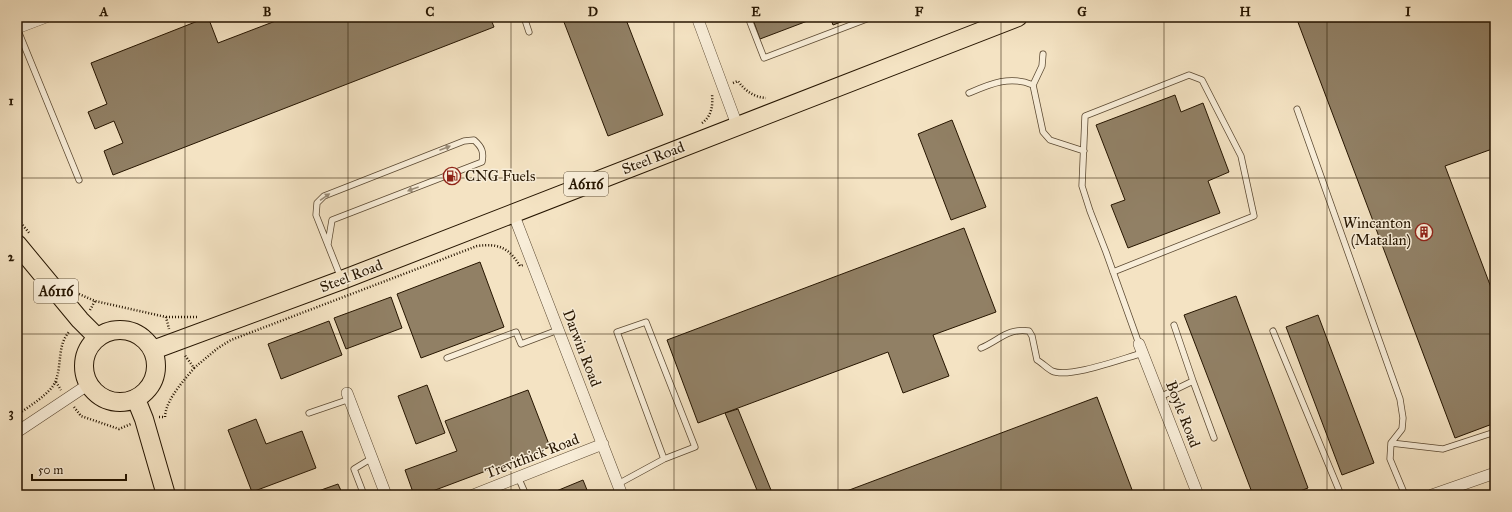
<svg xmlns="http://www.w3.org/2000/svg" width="1512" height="512" font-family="'IM FELL Great Primer',serif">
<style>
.building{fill:#918065;stroke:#261500}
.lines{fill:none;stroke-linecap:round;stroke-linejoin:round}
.service-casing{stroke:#5a4831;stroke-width:7}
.minor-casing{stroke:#5a4831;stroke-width:12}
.primary-casing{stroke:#261500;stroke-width:20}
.path{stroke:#261500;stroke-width:2.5;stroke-dasharray:1 2;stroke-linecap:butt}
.service{stroke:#f8edd8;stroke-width:5.5}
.minor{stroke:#f8edd8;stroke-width:11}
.primary{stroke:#f4e3c3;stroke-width:18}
.oneway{fill:#9a8c77}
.grid{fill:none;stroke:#261500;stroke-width:1;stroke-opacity:0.55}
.labels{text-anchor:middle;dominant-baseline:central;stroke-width:3;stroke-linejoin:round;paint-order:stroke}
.shield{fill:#f8edd8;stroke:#655641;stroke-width:1}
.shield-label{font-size:14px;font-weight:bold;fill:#261500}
.street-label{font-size:15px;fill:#261500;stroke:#f8edd8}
.poi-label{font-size:15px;fill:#261500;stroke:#f8edd8;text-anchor:start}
.neatline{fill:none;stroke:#261500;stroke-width:1.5}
.grid-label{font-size:13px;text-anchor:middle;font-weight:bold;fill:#261500}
</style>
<rect width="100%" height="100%" fill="#f4e3c3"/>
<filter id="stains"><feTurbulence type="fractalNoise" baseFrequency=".005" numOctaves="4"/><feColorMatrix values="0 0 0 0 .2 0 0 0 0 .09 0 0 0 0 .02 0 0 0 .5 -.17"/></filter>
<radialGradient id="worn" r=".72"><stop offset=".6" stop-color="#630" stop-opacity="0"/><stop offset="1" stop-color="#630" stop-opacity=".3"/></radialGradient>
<path class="building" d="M208 17 218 43 286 17H490L494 27 113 175 104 151 123 143 114 121 95 129 88 112 107 104 91 63Z
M562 17H625L663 115 608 136Z
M752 17H818L760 39Z
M830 17H854L833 25Z
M1296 17H1495V148L1445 166 1495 298V423L1455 438Z
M1175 95 1181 112 1203 103 1229 172 1208 181 1220 213 1128 248 1111 205 1125 200 1096 125Z
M952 120 986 207 951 220 918 134Z
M964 228 996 312 933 335 949 376 903 393 888 352 698 423 667 340Z
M480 262 504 327 421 358 397 294Z
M1236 296 1308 488 1290 495H1253L1184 315Z
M391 297 402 328 346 349 334 318Z
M1318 315 1374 463 1342 475 1286 327Z
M329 321 342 355 281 379 268 344Z
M427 385 445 433 416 444 398 396Z
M528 390 550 447 422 495H414L405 470 457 451 445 421Z
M1097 397 1134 495H1098L1097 492 1089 495H836Z
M738 409 773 495H759L725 413Z
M256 419 266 444 302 431 316 468 252 492 228 430Z
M583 480 589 495H556L554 492Z
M338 484 343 495H307Z"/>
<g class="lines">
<defs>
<path id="service" d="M524 17 529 32
M748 17 764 58 872 17
M17 28 79 180
M1043 54 1042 66 1033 85 1043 132 1050 140 1084 151
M969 93C990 84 1010 75 1033 85
M1297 109 1400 399 1403 418 1402 429 1391 443 1390 459 1405 495
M328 244 332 220 482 162C484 152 482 147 474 140L464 141 324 196 317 203 316 215 341 278
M1113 272 1254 216 1241 156 1202 80 1189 75 1085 116 1082 186 1090 211 1106 252 1139 344
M1273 331 1341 495
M981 348C1000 340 1007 328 1029 331L1032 336 1037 360C1042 363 1047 368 1052 371 1069 379 1124 358 1143 353
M447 358 516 332 521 344 558 330
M1193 381 1214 438
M1160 397 1193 381 1174 325
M309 413 350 399
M1391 443 1443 449 1495 432
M518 477 526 495
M618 484 664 459 617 332 646 322 695 447 664 459
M364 495 354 469 372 458"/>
<path id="minor" d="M697 17 737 125
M17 28 46 17
M513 213 622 495
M1139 344 1198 495
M347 393 386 495
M17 432 89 384
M473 495 603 444
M1432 495 1495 473"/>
<path id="primary" d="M17 244 80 320 97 337
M84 366a36 36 0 1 1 72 0a36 36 0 1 1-72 0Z
M153 350 342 280 1018 17
M136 399 144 419 166 495"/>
</defs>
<use href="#service" class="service-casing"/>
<use href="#minor" class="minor-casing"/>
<use href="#primary" class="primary-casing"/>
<path class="path" d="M733 83 738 81C745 91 754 97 766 98
M702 123C712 116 713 105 712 94
M17 218 30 234
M79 294 95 301 166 317 169 329
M90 310 95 301
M166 317H197
M194 368 218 348 231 340 477 246C499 243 509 248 520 266L523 265
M56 382 61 390
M74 407 81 416 119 429 131 424
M17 415C28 407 52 393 56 380 62 364 57 344 70 331
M159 417H165C166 399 183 382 194 368L184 354"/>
<use href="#service" class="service"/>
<use href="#minor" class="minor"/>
<use href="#primary" class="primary"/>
</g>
<defs><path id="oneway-solid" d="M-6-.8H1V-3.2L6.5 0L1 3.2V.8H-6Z"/></defs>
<g class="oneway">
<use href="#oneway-solid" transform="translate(445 148) rotate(-21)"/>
<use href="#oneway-solid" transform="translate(413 189) rotate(160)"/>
<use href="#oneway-solid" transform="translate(325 197) rotate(-35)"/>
</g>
<path class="grid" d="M185 17V495M348 17V495M511 17V495M674 17V495M838 17V495M1001 17V495M1164 17V495M1327 17V495M17 178H1495M17 334H1495"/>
<defs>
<symbol id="fuel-ring" viewBox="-11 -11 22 22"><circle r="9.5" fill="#f8edd8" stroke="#8f2418" stroke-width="1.5"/><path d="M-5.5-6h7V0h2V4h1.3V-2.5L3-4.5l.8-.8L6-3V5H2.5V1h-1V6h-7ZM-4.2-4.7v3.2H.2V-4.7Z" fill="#8f2418"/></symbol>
<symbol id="building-ring" viewBox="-11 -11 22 22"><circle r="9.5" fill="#f8edd8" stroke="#8f2418" stroke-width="1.5"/><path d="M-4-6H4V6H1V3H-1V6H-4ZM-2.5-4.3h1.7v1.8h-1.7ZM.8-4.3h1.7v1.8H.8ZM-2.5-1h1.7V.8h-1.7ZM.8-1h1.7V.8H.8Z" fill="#8f2418"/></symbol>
</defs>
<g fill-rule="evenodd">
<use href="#fuel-ring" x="442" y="166" width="20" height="20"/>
<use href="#building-ring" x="1414" y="222" width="20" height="20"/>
</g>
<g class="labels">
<g class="shield">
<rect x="564" y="172" width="44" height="24" rx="3"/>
<rect x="34" y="279" width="44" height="24" rx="3"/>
</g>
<g class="shield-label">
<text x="586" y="184">A6116</text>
<text x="56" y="291">A6116</text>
</g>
<g class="street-label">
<text transform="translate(653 158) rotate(-21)">Steel Road</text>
<text transform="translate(351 276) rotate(-21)">Steel Road</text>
<text transform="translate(582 348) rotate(69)">Darwin Road</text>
<text transform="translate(1183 414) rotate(69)">Boyle Road</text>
<text transform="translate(532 456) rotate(-21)">Trevithick Road</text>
</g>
<g class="poi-label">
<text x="465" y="176">CNG Fuels</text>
<text x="1411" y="223" text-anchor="end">Wincanton<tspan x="1411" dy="17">(Matalan)</tspan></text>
</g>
</g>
<rect width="1512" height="512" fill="none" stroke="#f4e3c3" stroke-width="44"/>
<path d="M32 474v6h94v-6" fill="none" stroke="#261500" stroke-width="2"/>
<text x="38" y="474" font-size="12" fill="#261500" stroke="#f8edd8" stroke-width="3" paint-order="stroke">50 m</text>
<rect x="22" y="22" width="1468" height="468" class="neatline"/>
<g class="grid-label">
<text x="104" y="16">A</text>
<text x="267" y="16">B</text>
<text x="430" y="16">C</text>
<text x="593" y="16">D</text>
<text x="756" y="16">E</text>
<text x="919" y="16">F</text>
<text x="1082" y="16">G</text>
<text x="1245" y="16">H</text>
<text x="1408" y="16">I</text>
<text x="11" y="105">1</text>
<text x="11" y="261">2</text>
<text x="11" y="417">3</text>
</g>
<rect width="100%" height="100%" filter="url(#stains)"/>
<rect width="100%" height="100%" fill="url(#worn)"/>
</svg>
